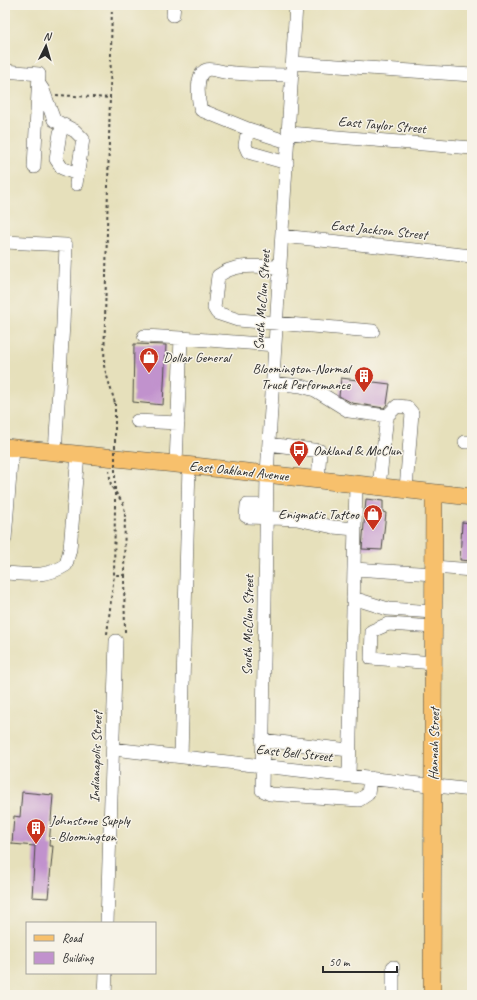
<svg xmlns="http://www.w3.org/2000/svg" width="477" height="1000" font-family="Caveat,sans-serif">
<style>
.building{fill:#c192cd}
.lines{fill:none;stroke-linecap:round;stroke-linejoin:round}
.minor-casing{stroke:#474641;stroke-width:14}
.major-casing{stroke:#474641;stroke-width:18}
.path{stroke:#474641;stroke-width:2;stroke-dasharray:3 3;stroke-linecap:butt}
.minor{stroke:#fff;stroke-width:13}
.major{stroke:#f7c06c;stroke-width:17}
.path-bridge{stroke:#474641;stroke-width:2;stroke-dasharray:3 3;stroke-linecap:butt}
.labels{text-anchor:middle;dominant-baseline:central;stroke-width:3;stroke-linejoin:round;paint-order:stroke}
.street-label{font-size:14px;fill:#2b2b2b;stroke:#f7f3e8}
.poi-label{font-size:14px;fill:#2b2b2b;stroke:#f7f3e8;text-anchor:start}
</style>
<rect width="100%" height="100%" fill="#f7f3e8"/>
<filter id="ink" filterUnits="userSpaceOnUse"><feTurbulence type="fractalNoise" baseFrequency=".025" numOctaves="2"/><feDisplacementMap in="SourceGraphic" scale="8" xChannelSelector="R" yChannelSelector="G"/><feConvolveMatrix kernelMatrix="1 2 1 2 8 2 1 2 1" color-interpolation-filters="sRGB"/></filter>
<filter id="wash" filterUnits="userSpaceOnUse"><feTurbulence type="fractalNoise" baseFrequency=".012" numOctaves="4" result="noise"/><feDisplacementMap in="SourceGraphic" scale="16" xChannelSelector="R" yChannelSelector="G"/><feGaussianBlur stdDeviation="0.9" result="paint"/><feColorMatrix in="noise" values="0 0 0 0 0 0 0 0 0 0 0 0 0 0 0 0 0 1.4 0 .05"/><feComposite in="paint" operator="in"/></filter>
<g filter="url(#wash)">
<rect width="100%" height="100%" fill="#e6e0bb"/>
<g id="blocks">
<path class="building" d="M134 344 166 345 163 405 133 402Z
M341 378 390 384 387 404 384 408 352 403 339 396Z
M366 499 383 501V512L386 513 382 550 362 549Z
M462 522 472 523 471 561 460 560Z
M22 792 53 795 49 846H53L48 898 32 897 35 846 12 844 14 816 20 817Z"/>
</g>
</g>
<g filter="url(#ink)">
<use href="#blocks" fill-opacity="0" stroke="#474641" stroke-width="1"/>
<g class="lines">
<defs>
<path id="minor" d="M296 5 267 474 262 790 270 794 359 800 368 794 370 778
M173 15 174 5
M293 63 472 75
M5 71 39 74 34 167
M39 84 43 90 54 120 75 131 83 139 76 184
M64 125 60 133 56 159 62 168 77 174
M248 129 245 145 248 152 287 163
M289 133 472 148
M288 142 248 129 201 110C198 101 195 74 206 70 211 68 219 71 224 72 247 75 269 75 292 75
M282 236 472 256
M5 242 66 245 63 324 55 452
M280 267C257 267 237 262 218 276L214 308 217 313 238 320 373 331
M144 336 181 338
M273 383 301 386 315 390 349 411 387 416
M137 421 178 423
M465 442H472
M269 444 320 451 318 480
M176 464 181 338 275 345
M379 486 387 416 397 406 407 407 412 413 406 489
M266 505H247L246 516 248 517 297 519 333 527 355 529
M5 539 12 448
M434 567 472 570
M354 569 434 574
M5 573C28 574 46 578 66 565L70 549 78 454
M353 598 388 609 434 612
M434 627 388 624 372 631 371 658 434 663
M262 740 349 750
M113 749 472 790
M181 757 189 466
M349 776 356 484
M107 923 116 641
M393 967V995
M105 995 106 973"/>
<path id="major" d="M5 447 176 464 472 497
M432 995 434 493"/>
</defs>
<use href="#minor" class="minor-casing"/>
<use href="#major" class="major-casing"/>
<path class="path" d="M112 5 104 366 115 403
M56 95 111 98
M109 470 111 486 123 503 125 512 124 575H114
M124 575 125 633
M107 634 114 575 115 508"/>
<use href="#minor" class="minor"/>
<use href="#major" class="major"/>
<path class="path-bridge" d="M115 508V403"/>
</g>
</g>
<defs>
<symbol id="shop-pin" viewBox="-11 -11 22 30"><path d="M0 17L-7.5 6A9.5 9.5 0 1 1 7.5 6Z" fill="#c8321e" stroke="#f7f3e8"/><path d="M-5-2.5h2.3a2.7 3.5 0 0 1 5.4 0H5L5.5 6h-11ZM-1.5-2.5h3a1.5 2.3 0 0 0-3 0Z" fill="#fff"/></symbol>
<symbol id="building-pin" viewBox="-11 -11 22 30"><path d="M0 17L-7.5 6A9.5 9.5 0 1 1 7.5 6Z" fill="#c8321e" stroke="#f7f3e8"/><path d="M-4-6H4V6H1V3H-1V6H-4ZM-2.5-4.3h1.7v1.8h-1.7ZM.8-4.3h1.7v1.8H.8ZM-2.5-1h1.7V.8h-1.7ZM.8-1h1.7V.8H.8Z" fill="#fff"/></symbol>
<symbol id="bus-pin" viewBox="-11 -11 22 30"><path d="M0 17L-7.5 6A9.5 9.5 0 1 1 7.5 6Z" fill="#c8321e" stroke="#f7f3e8"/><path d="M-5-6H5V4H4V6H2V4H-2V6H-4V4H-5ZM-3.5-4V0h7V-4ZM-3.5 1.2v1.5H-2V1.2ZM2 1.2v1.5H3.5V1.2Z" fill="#fff"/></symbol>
</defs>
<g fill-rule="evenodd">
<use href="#shop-pin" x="138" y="346" width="22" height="30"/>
<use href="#building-pin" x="353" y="365" width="22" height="30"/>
<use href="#bus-pin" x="288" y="439" width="22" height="30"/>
<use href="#shop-pin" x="362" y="503" width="22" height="30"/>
<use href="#building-pin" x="25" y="817" width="22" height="30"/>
</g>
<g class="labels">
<g class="street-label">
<text transform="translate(382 125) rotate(5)">East Taylor Street</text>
<text transform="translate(379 230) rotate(6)">East Jackson Street</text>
<text transform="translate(262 300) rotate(-86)">South McClun Street</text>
<text transform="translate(239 471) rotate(6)">East Oakland Avenue</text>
<text transform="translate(248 625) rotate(-89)">South McClun Street</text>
<text transform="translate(434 744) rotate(-89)">Hannah Street</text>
<text transform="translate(294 753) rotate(6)">East Bell Street</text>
<text transform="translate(96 757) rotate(-88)">Indianapolis Street</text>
</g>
<g class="poi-label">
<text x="163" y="357">Dollar General</text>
<text x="350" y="368" text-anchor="end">Bloomington-Normal<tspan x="350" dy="16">Truck Performance</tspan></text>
<text x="313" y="450">Oakland &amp; McClun</text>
<text x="359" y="514" text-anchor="end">Enigmatic Tattoo</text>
<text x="50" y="820">Johnstone Supply<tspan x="50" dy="16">- Bloomington</tspan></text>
</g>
</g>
<rect width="477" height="1000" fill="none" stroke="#f7f3e8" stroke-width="20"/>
<rect x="26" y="922" width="130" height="52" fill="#f7f3e8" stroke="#a5a39c"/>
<rect x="34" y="935" width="20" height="6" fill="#f7c06c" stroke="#a5a39c"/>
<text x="62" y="942" font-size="12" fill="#2b2b2b">Road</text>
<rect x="34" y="952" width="20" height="12" fill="#c192cd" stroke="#a5a39c"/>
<text x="62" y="962" font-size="12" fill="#2b2b2b">Building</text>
<g transform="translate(46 46) rotate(5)" stroke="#f7f3e8" stroke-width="3" paint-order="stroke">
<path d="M0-3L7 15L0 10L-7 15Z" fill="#2b2b2b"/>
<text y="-6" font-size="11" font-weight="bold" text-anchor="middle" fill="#2b2b2b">N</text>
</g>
<path d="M323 966v6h74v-6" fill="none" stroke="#2b2b2b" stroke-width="2"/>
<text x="329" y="966" font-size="12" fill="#2b2b2b" stroke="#f7f3e8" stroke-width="3" paint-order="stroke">50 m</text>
</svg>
